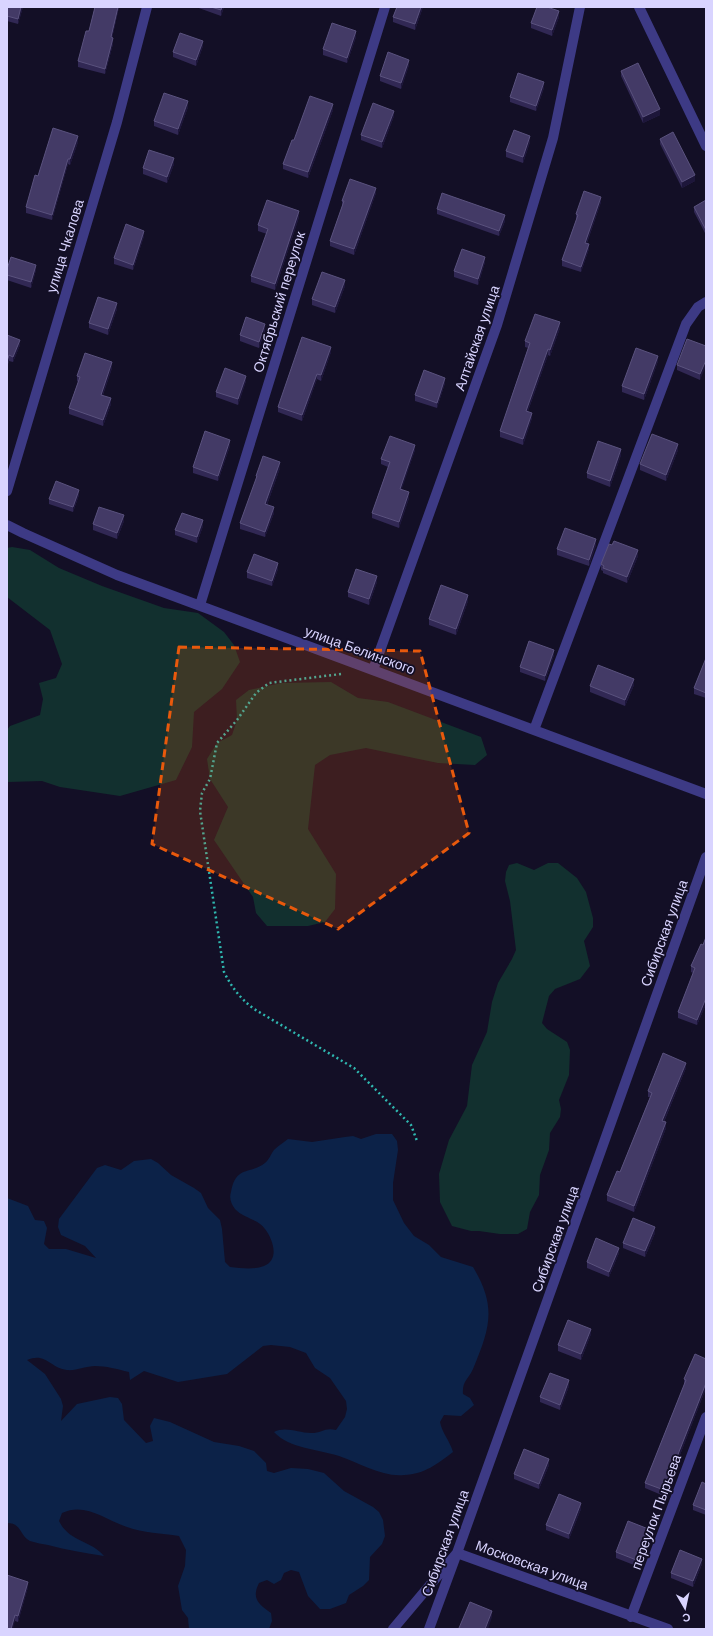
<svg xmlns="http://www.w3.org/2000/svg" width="713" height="1636" font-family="'DM Sans',sans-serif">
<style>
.green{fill:#12302f}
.water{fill:#0c2248}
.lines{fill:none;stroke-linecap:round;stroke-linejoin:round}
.path{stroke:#2fb8b0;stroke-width:2.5;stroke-dasharray:2 3;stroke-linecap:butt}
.street{stroke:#3d3a85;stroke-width:10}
.wall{fill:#312854}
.shaded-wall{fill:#1d163a}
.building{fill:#433a66;stroke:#5a527e}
.marked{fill:#e8590c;fill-opacity:0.2;stroke:#e8590c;stroke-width:3;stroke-dasharray:8 5;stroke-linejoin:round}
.labels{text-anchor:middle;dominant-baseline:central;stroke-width:3.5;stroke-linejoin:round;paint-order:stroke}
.street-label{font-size:14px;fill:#d9d4ff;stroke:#130f26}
</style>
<rect width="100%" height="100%" fill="#130f26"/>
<path class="green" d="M12 547 30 550 59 568 102 586 164 608 198 613 224 632 234 645 240 662 222 689 194 712 192 747 176 780 120 796 60 787 42 781 8 782 7 730 10 726 40 715 43 699 39 683 56 678 62 664 50 630 7 597V548Z
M331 682 358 698 388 702 481 737 487 755 475 765 438 763 366 748 330 755 315 765 308 829 336 874 335 909 325 922 308 926H267L256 913 253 897 214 840 228 807 210 779 207 759 217 743 232 735 237 720 236 700 249 690 281 683Z
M517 863 534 870 548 863H558L577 878 586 892 593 918V927L584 941 590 966 580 979 555 989 549 996 542 1023 547 1029 567 1042 570 1050 569 1075 559 1100 561 1109 560 1117 550 1133 549 1150 540 1175 539 1195 530 1212 527 1229 518 1234H500L479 1231H471L452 1226 440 1202 439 1174 449 1140 467 1106 472 1065 487 1032 492 1002 498 983 512 959 516 950 510 901 505 881 506 872 509 865Z"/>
<path class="water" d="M376 1134H392L397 1141 398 1150 393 1183V1200L404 1223 414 1236 429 1245 441 1257 473 1267C497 1307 490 1328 473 1369 468 1380 462 1381 463 1394L470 1398 474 1405 461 1416 444 1415 440 1422C442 1433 450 1441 453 1452 437 1464 425 1474 404 1475 381 1477 360 1463 339 1456 318 1449 290 1449 274 1432 286 1426 298 1433 311 1433 322 1433 325 1427 336 1430L345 1417 347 1409 346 1401 330 1378 315 1368 306 1353 290 1347 271 1345 263 1346 227 1374 178 1382 144 1371 130 1380 129 1372C117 1369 106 1366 95 1366 86 1366 76 1371 67 1370 50 1368 46 1352 27 1360L45 1374 61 1399 63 1406 61 1421 77 1404 110 1397 118 1398 122 1404 124 1420 146 1443 153 1441 150 1426 154 1418 170 1422 214 1442 239 1446 254 1451 266 1463 267 1471 274 1473 291 1468 308 1469 324 1473 344 1491 373 1507 379 1512 383 1520 385 1536 382 1544 370 1557 369 1580 363 1586 349 1595 346 1603 330 1609H320L308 1596 299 1572 291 1570 284 1573 281 1580 274 1584 267 1580 259 1583C251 1599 259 1604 271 1613L272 1621 269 1629H189L188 1618 182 1610 178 1586 185 1566 186 1550 179 1536C162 1533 143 1533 127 1527 105 1520 86 1502 62 1513L59 1521C69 1542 91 1540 104 1556 85 1553 67 1550 48 1545 43 1544 36 1543 30 1541 19 1535 22 1523 7 1523V1198L28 1206 35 1220 44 1221 47 1228 44 1244 49 1249H66L96 1258 85 1246 61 1235 58 1227 59 1219 97 1168 105 1165 121 1170 134 1161 151 1159 158 1163 171 1175 194 1188 201 1193 208 1208 220 1220 222 1229 225 1262 230 1267C241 1268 253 1270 264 1266 280 1260 273 1239 265 1229 258 1219 243 1218 235 1209 231 1204 229 1198 231 1192 236 1165 250 1175 265 1163 269 1160 271 1154 274 1150 278 1146 284 1142 288 1139L312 1142 345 1137 353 1136 361 1139Z"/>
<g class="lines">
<path class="path" d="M341 674 269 683 256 693 237 720 217 743 210 779 202 793 200 811 224 972C232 988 240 998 254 1009L354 1068 411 1125 417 1141"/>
<path class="street" d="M639 7 706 146
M7 491 117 122 147 7
M7 525 23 533 117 575 706 794
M200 605 385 7
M373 670 497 325 553 138 580 7
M534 730 686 324 698 307 706 302
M631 1617 706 1417
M393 1629 457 1553 668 1629
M429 1629 457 1553 706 857"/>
</g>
<path class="wall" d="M7 7H23L18 24 7 21Z
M95 7H119L112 38 113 44 105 74 78 67V61L89 31Z
M196 7H224L221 16Z
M397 7H423L415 30 393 22V17Z
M559 17 552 36 531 28V23Z
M356 37 347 63 323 55V49Z
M203 46 196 66 173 57V52Z
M409 65 401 89 380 81V76Z
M621 71 660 115 643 123 621 76Z
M544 88 536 111 510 102V97Z
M188 107 178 135 154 126V121Z
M333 110 308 178 283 169V164L294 140Z
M394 116 382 148 361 140V135Z
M660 139 695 181 682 188 660 144Z
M78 142 70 165 68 164 52 220 26 213V207L38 176Z
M530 142 523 163 506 157V151Z
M174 164 167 183 143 174V168Z
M376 193 354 255 330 246V241L342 206V201Z
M706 200V235L694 212V207Z
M601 202 587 243 589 249 581 272 562 266V260L576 220V214Z
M437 209 505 221 499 236 437 214Z
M299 217 275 290 251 282V276L267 234 258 231V225Z
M144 236 133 270 114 264V258Z
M485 262 478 285 454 277V271Z
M7 269 36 270 31 288 7 280Z
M345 286 335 313 312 305V299Z
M117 309 108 335 89 328V323Z
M560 328 550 356 548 355 528 411 532 418 523 445 500 437V431L528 348 525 347V341Z
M265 330 259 348 240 341V335Z
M7 335 20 345 13 362 9 361 7 367Z
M706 346 700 380 677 370V365Z
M331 352 321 381 317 379 302 421 278 412V407Z
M658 361 644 400 622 392V386Z
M112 368 103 395 111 404 103 426 69 414V408L78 382 77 381V376Z
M246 381 238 405 216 397V392Z
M445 383 437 408 415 401V395Z
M230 446 218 481 193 473V467Z
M415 450 401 490 409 498 399 528 372 518V513L388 467 381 464V459Z
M678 450 666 481 640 470V464Z
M621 455 610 487 587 478V473Z
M280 468 267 505 274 513 265 537 240 529V523L256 481V476Z
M79 495 73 512 49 504V499Z
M124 521 117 539 93 530V524Z
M203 526 197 543 175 535V530Z
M596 545 589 566 557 555V549Z
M638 556 627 583 603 573V571L601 570V564Z
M278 569 272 586 247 578V572Z
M377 582 369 605 348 597V592Z
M468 601 456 635 429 625V619Z
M554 655 545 681 520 672V667Z
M706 658V698L694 694V688Z
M634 685 625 706 590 692V686Z
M706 937V1004L697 1025 678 1018V1012L693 973 691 972V966L703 945Z
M686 1068 664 1122 666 1128 634 1212 607 1201V1195L620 1172 650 1097H648V1091Z
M655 1233 645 1257 623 1248V1243Z
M619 1253 609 1277 587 1268V1262Z
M706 1322V1331H705V1325Z
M591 1334 581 1360 558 1351V1345Z
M706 1359V1388L664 1496 645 1488V1483L684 1385V1379Z
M569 1386 560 1410 540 1402V1397Z
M549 1465 539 1489 514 1479V1474Z
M706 1484V1515L693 1510V1505Z
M581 1509 569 1539 546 1530V1525Z
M651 1536 639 1567 616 1558V1552Z
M702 1564 693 1587 671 1578V1573Z
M28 1587 18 1622 15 1621 7 1629Z"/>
<path class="shaded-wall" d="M21 7H23L18 24V19Z
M118 7H119L111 43V37Z
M222 7H224L221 16V10Z
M421 7H423L415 30V24Z
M559 11V17L552 36V30Z
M356 31V37L347 63V58Z
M113 38V44L105 74V69Z
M203 41V46L196 66V60Z
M409 60V65L401 89V83Z
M544 82V88L536 111V106Z
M188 101V107L178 135V129Z
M333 104V110L308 178V172Z
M660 109V115L643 123V117Z
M394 111V116L382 148V142Z
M78 136V142L70 165V159Z
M530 136V142L523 163V157Z
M174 158V164L167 183V177Z
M68 159V164L52 220V215Z
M695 175V181L682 188V182Z
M376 188V193L354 255V249Z
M601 197V202L585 248V243Z
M299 211V217L275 290V284Z
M505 215V221L499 236V231Z
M144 231V236L133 270V265Z
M589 244V249L581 272V267Z
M485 257V262L478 285V279Z
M36 265V270L31 288V282Z
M345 280V286L335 313V307Z
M117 303V309L108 335V329Z
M560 322V328L550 356V350Z
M265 324V330L259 348V342Z
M20 340V345L13 362V357Z
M331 347V352L321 381V375Z
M548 349V355L526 416V411Z
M9 355V361L7 367V362Z
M658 356V361L644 400V394Z
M706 360V366L700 380V374Z
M112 362V368L101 400V395Z
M317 374V379L302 421V415Z
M246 376V381L238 405V399Z
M445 378V383L437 408V403Z
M111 398V404L103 426V420Z
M532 413V418L523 445V439Z
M230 440V446L218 481V476Z
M678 444V450L666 481V475Z
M415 445V450L400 495V489Z
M621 449V455L610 487V481Z
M280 462V468L265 510V504Z
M79 490V495L73 512V507Z
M409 492V498L399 528V522Z
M274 507V513L265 537V532Z
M124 515V521L117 539V533Z
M203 520V526L197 543V537Z
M596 539V545L589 566V560Z
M638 550V556L627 583V577Z
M278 563V569L272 586V581Z
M377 576V582L369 605V599Z
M468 595V601L456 635V629Z
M554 650V655L545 681V676Z
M634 679V685L625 706V700Z
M706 998V1004L697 1025V1020Z
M686 1063V1068L662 1126V1121Z
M666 1122V1128L634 1212V1206Z
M655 1227V1233L645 1257V1251Z
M619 1248V1253L609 1277V1272Z
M591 1329V1334L581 1360V1354Z
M569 1380V1386L560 1410V1405Z
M706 1383V1388L664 1496V1490Z
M549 1459V1465L539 1489V1484Z
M581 1503V1509L569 1539V1534Z
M651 1530V1536L639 1567V1561Z
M702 1559V1564L693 1587V1581Z
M28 1582V1587L18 1622V1616Z
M492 1611V1617L488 1629H485Z
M15 1615V1621L13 1629H11Z"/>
<path class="building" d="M7 7H21L18 19 7 16Z
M95 7H118L111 37 113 38 105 69 78 61 86 31H89Z
M211 7H222L221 10Z
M397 7H421L415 24 393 17Z
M537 7H547L559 11 552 30 531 23Z
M332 23 356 31 347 58 323 49Z
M180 33 203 41 196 60 173 52Z
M388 52 409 60 401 83 380 76Z
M638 63 660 109 643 117 621 71Z
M518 73 544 82 536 106 510 97Z
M164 93 188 101 178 129 154 121Z
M310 96 333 104 308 172 283 164 292 140H294Z
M373 103 394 111 382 142 361 135Z
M53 128 78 136 70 159H68L52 215 26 207 35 175 38 176Z
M514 130 530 136 523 157 506 151Z
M673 132 695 175 682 182 660 139Z
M149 150 174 158 167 177 143 168Z
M350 179 376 188 354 249 330 241 344 201H342Z
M584 191 601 197 585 243 589 244 581 267 562 260 578 215 576 214Z
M442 193 505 215 499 231 437 209Z
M267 200 299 211 275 284 251 276 268 229 258 225Z
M706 200V230L694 207Z
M126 224 144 231 133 265 114 258Z
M462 249 485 257 478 279 454 271Z
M11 257 36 265 31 282 7 275V269Z
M322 272 345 280 335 307 312 299Z
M98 297 117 303 108 329 89 323Z
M535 314 560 322 550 350 548 349 526 411 532 413 523 439 500 431 530 343 525 341Z
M246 317 265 324 259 342 240 335Z
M7 335 20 340 13 357 9 355 7 362Z
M302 337 331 347 321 375 317 374 302 415 278 407Z
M687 339 706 346V360L700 374 677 365Z
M636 348 658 356 644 394 622 386Z
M85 353 112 362 101 395 111 398 103 420 69 408 80 377 77 376Z
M225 368 246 376 238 399 216 392Z
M424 370 445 378 437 403 415 395Z
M205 431 230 440 218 476 193 467Z
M652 434 678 444 666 475 640 464Z
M390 436 415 445 400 489 409 492 399 522 372 513 390 462 381 459Z
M598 441 621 449 610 481 587 473Z
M263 456 280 462 265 504 274 507 265 532 240 523 257 476H256Z
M56 481 79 490 73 507 49 499Z
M99 507 124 515 117 533 93 524Z
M182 513 203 520 197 537 175 530Z
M565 528 596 539 589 560 557 549Z
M614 541 638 550 627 577 603 568 604 566 601 564 609 544 612 545Z
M254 554 278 563 272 581 247 572Z
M356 569 377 576 369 599 348 592Z
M441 585 468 595 456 629 429 619Z
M529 641 554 650 545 676 520 667Z
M706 658V693L694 688Z
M598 665 634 679 625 700 590 686Z
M706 937V998L697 1020 678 1012 695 968 691 966 701 944 703 945Z
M663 1053 686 1063 662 1121 666 1122 634 1206 607 1195 617 1171 620 1172 652 1093 648 1091Z
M633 1218 655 1227 645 1251 623 1243Z
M596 1238 619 1248 609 1272 587 1262Z
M568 1320 591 1329 581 1354 558 1345Z
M695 1354 706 1359V1383L664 1490 645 1483 686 1380 684 1379Z
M550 1373 569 1380 560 1405 540 1397Z
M524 1449 549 1459 539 1484 514 1474Z
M702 1482 706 1484V1510L693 1505Z
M559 1494 581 1503 569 1534 546 1525Z
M628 1521 651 1530 639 1561 616 1552Z
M680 1550 702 1559 693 1581 671 1573Z
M7 1575 28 1582 18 1616 15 1615 11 1629H7Z
M470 1602 492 1611 485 1629H462L459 1628Z"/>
<path class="marked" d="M179 647 420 651 469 833 338 929 152 844Z"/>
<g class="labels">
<g class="street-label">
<text transform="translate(65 246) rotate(-73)">улица Чкалова</text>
<text transform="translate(279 302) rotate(-73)">Октябрьский переулок</text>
<text transform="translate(477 338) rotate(-71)">Алтайская улица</text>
<text transform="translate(360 650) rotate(20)">улица Белинского</text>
<text transform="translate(664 933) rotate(-70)">Сибирская улица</text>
<text transform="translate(555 1239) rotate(-70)">Сибирская улица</text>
<text transform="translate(656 1512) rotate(-70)">переулок Пырьева</text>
<text transform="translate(445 1543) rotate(-70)">Сибирская улица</text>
<text transform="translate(532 1565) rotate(20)">Московская улица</text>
</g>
</g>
<rect width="713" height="1636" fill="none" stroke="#d9d4ff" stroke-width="16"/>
<g transform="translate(685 1608) rotate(171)" stroke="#130f26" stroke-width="3" paint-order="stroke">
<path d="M0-3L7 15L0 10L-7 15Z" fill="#d9d4ff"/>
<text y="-6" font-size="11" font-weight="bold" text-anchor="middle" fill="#d9d4ff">С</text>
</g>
</svg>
